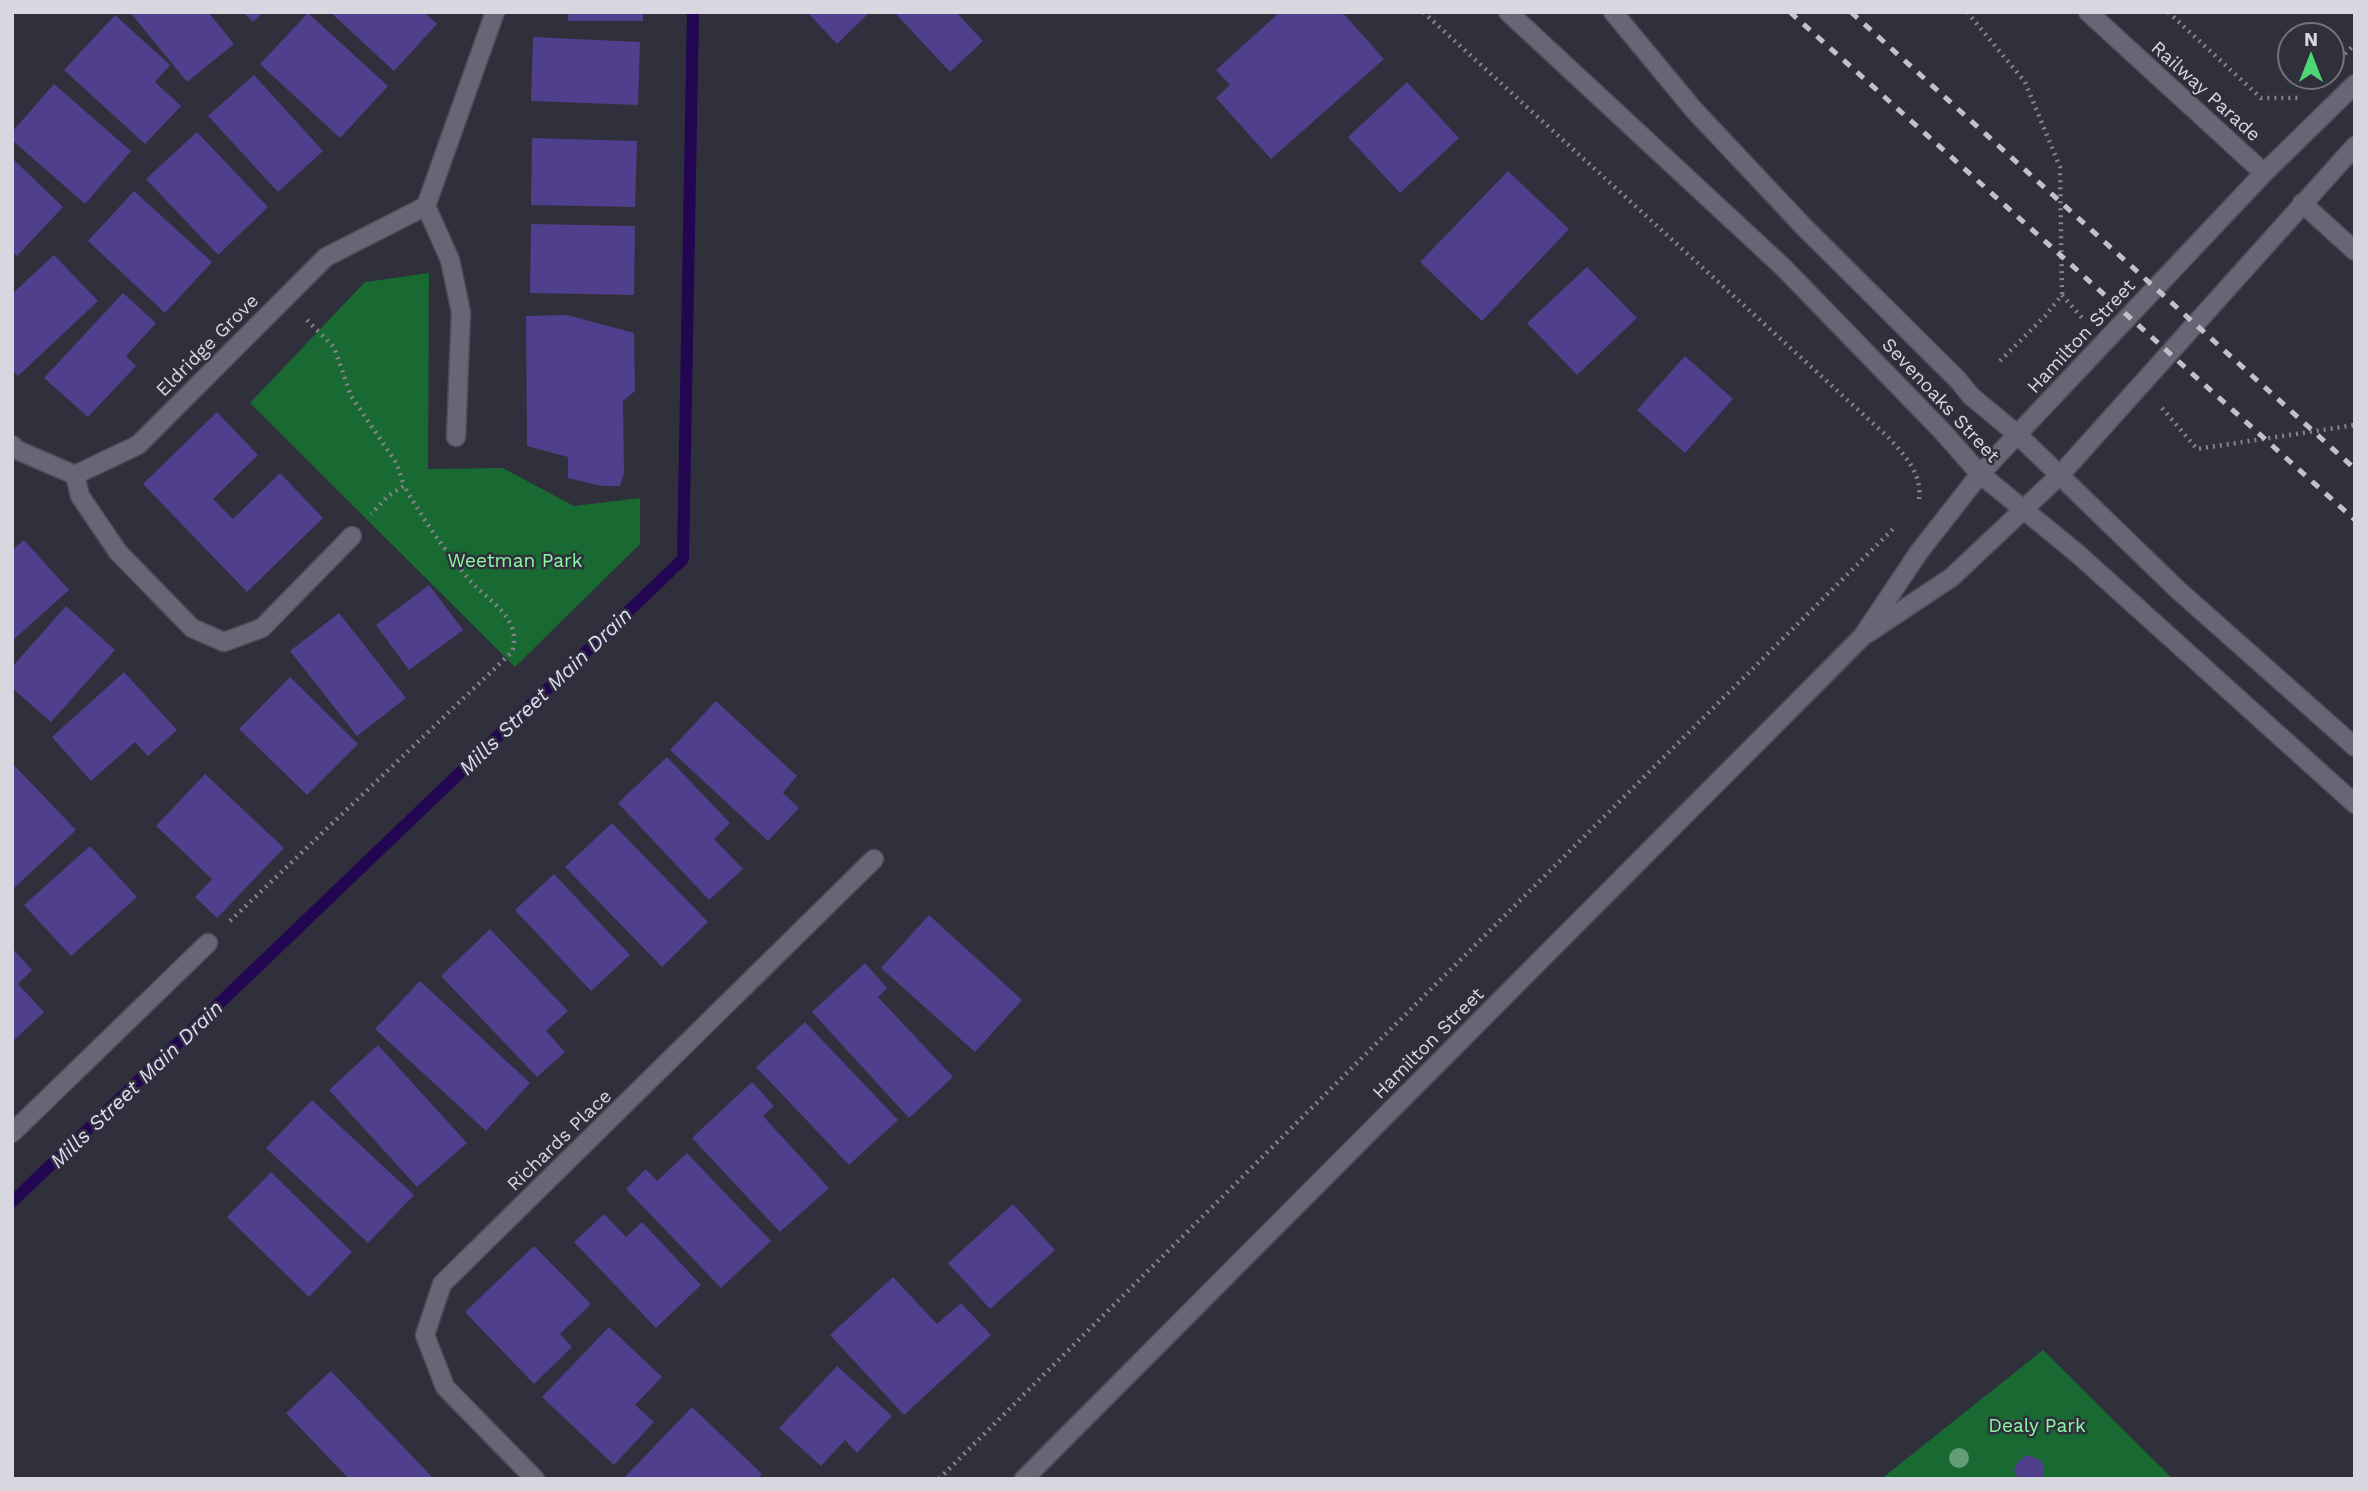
<svg xmlns="http://www.w3.org/2000/svg" width="2367" height="1491" font-family="'Work Sans',sans-serif">
<style>
.green{fill:#186932}
.lines{fill:none;stroke-linecap:round;stroke-linejoin:round}
.stream{stroke:#220652;stroke-width:12}
.building{fill:#4f3f8c}
.lane-casing{stroke:#4e4d57;stroke-width:21}
.street-casing{stroke:#4e4d57;stroke-width:21}
.secondary-casing{stroke:#4e4d57;stroke-width:21}
.path{stroke:#85848e;stroke-width:4.5;stroke-dasharray:2 5;stroke-linecap:butt}
.lane{stroke:#676674;stroke-width:18}
.street{stroke:#676674;stroke-width:18}
.secondary{stroke:#676674;stroke-width:18}
.rail{stroke:#c2c1ca;stroke-width:5;stroke-dasharray:9 9;stroke-linecap:butt}
.tree{fill:#639e76}
.labels{text-anchor:middle;dominant-baseline:central;stroke-width:5;stroke-linejoin:round;paint-order:stroke}
.street-label{font-size:19px;fill:#d8d7df;stroke:#302f3c}
.park-label{font-size:19px;fill:#8df8a5;stroke:#302f3c}
.water-label{font-size:21px;font-style:italic;fill:#dfddf3;stroke:#302f3c}
</style>
<rect width="100%" height="100%" fill="#302f3c"/>
<path class="green" d="M429 273 428 469 503 468 574 506 640 498V544L515 667 250 403 365 282Z
M2043 1350 2173 1479H1881Z"/>
<g class="lines">
<path class="stream" d="M12 1202 683 559 693 12"/>
</g>
<path class="building" d="M130 12H208L234 44 187 82Z
M243 12H263L253 22Z
M330 12H424L437 24 394 71Z
M568 12H643V21H568Z
M807 12H870L837 44Z
M899 12H956L983 41 950 72 896 14Z
M1280 12H1342L1384 59 1271 159 1216 98 1230 85 1216 70Z
M308 13 388 86 340 138 260 64Z
M115 15 170 65 155 82 181 106 145 144 64 70Z
M533 37 640 42 638 105 531 101Z
M254 75 323 151 278 192 208 116Z
M1407 82 1459 138 1400 193 1348 137Z
M54 84 131 151 85 204 12 140V132Z
M197 132 268 207 218 255 146 179Z
M532 138 637 141 635 207 531 205Z
M12 158 63 207 17 256 12 252Z
M1508 171 1569 229 1482 321 1420 262Z
M134 191 212 262 165 313 88 241Z
M531 224 635 226 634 295 530 293Z
M54 255 98 301 18 376 12 370V294Z
M1587 267 1637 318 1577 375 1527 323Z
M123 293 156 323 126 356 136 366 88 417 44 378Z
M567 315 634 333 635 391 623 401 624 473 620 486H601L568 478V457L527 446 526 316Z
M1685 356 1733 399 1685 453 1637 410Z
M217 412 258 455 213 499 233 519 280 473 323 518 247 592 143 484Z
M24 540 69 590 12 641V550Z
M429 585 463 630 409 670 376 625Z
M66 606 115 650 51 722 12 688V667Z
M339 613 406 698 357 736 290 651Z
M124 672 177 730 148 756 135 742 91 781 52 737Z
M290 677 358 744 307 795 239 729Z
M716 701 797 776 783 793 799 808 768 841 670 750Z
M667 757 730 823 714 839 743 869 709 900 618 803Z
M12 763 76 830 12 890Z
M205 774 284 848 217 918 195 897 212 879 156 826Z
M612 823 708 922 662 967 565 867Z
M90 846 137 897 71 956 24 905Z
M554 874 630 955 591 991 515 910Z
M929 915 1022 1000 975 1052 881 968Z
M490 929 568 1011 546 1031 565 1052 537 1077 441 976Z
M12 948 32 970 18 984 44 1012 12 1042Z
M865 963 887 988 878 997 953 1077 909 1118 812 1012Z
M420 981 530 1083 486 1131 375 1029Z
M805 1022 898 1120 849 1165 756 1067Z
M378 1045 467 1143 417 1187 329 1090Z
M752 1082 774 1106 763 1116 829 1188 780 1232 692 1138Z
M312 1100 414 1195 368 1243 266 1148Z
M687 1153 771 1241 721 1288 626 1189 646 1169 657 1181Z
M271 1172 352 1252 309 1297 227 1217Z
M1013 1204 1055 1250 990 1309 948 1263Z
M604 1214 626 1237 642 1222 701 1285 656 1328 574 1242Z
M534 1246 591 1304 560 1334 572 1347 534 1384 465 1312Z
M893 1277 937 1324 961 1303 991 1335 904 1415 830 1335Z
M609 1327 662 1377 635 1405 654 1422 614 1465 542 1397Z
M837 1366 892 1416 857 1453 845 1440 821 1466 779 1428Z
M331 1371 434 1479H349L286 1413Z
M692 1407 762 1474 758 1479H623Z
M2027 1455 2041 1460 2044 1469 2043 1479H2018L2014 1470 2018 1462Z"/>
<g class="lines">
<defs>
<path id="lane" d="M456 437 461 312 450 260 426 206 495 12
M12 1133 208 943"/>
<path id="street" d="M12 445 17 450 75 475 138 445 326 257 426 206
M75 475 80 496 118 552 192 628 224 642 262 628 352 536
M535 1479 445 1387 425 1335 442 1284 874 859"/>
<path id="secondary" d="M1508 12 1784 268 1943 432 1980 474 2078 554 2355 804
M1613 12 1694 110 1804 227 1958 380 1971 396 2018 435 2178 590 2355 747
M2088 12 2264 173
M2302 203 2355 251
M1868 633 1952 577 2060 475 2355 146
M1024 1479 1862 637 1919 552 1980 474 2264 173 2355 84"/>
</defs>
<use href="#lane" class="lane-casing"/>
<use href="#street" class="street-casing"/>
<use href="#secondary" class="secondary-casing"/>
<path class="path" d="M1423 12 1889 438C1905 456 1922 473 1919 499
M1967 12 2025 82 2060 167 2062 295
M2168 12 2261 98H2298
M2345 54 2355 44
M2062 295 2084 320
M307 320 334 347 351 396 397 464 404 486 388 496 371 514
M2000 361 2045 316 2062 295
M2162 408 2197 449 2355 425
M230 921 512 652C515 643 515 634 511 625 502 605 480 594 467 577 443 548 423 519 404 486
M939 1479 1896 526"/>
<use href="#lane" class="lane"/>
<use href="#street" class="street"/>
<use href="#secondary" class="secondary"/>
<path class="rail" d="M1790 12 2355 520
M1851 12 2355 469"/>
</g>
<circle class="tree" cx="1959" cy="1458" r="10"/>
<g class="labels">
<g class="street-label">
<text transform="translate(2206 91) rotate(42)">Railway Parade</text>
<text transform="translate(2081 336) rotate(-47)">Hamilton Street</text>
<text transform="translate(207 345) rotate(-45)">Eldridge Grove</text>
<text transform="translate(1941 400) rotate(47)">Sevenoaks Street</text>
<text transform="translate(1428 1043) rotate(-45)">Hamilton Street</text>
<text transform="translate(559 1140) rotate(-44)">Richards Place</text>
</g>
<g class="park-label">
<text x="515" y="560">Weetman Park</text>
<text x="2037" y="1425">Dealy Park</text>
</g>
<g class="water-label">
<text transform="translate(545 691) rotate(-44)">Mills Street Main Drain</text>
<text transform="translate(136 1084) rotate(-44)">Mills Street Main Drain</text>
</g>
</g>
<rect width="2367" height="1491" fill="none" stroke="#d8d7df" stroke-width="28"/>
<g transform="translate(2311 56)"><circle r="33" fill="#302f3c" stroke="#73727d" stroke-width="2"/>
<path d="M0-5L12 26L0 18L-12 26Z" fill="#4ed675"/>
<text y="-10" font-size="19" font-weight="bold" text-anchor="middle" fill="#d8d7df">N</text>
</g>
</svg>
